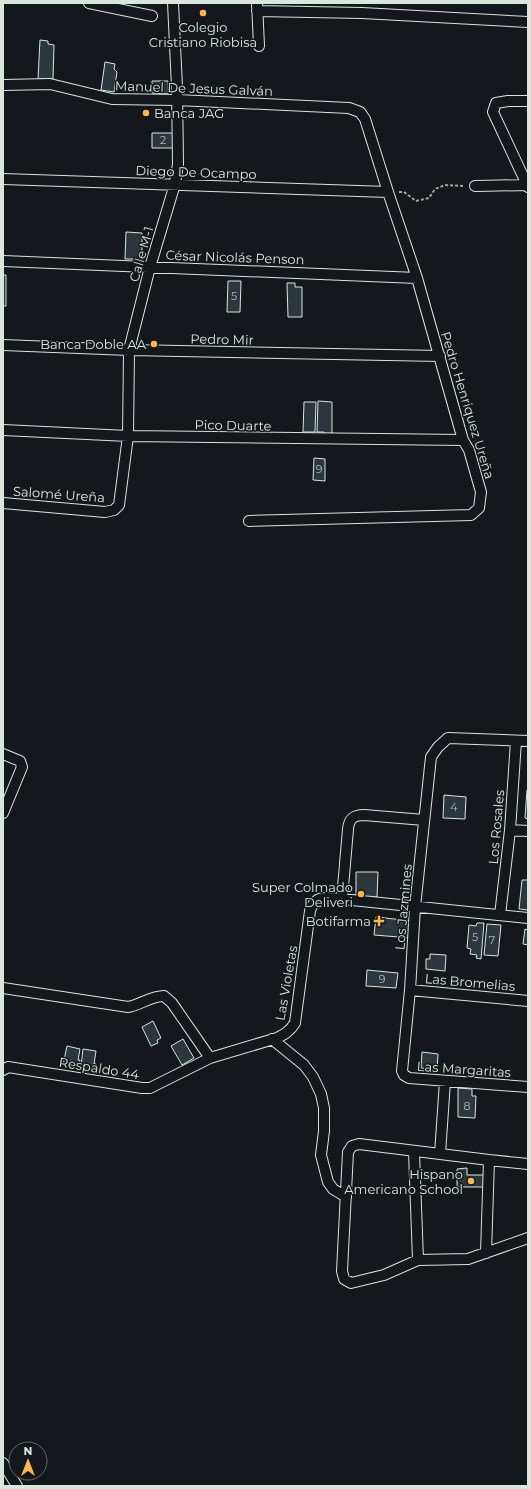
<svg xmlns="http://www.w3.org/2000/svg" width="531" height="1489" font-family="Montserrat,sans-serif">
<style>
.building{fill:#2c363c;stroke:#d8e6dc}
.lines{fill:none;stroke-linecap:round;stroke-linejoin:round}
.street-casing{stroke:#d8e6dc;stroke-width:12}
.path{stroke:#9da8a2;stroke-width:2;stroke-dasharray:3 2;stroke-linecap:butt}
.street{stroke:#14181c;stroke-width:10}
.poi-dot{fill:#ffb74d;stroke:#14181c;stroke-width:1.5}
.labels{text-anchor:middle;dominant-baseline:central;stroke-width:3;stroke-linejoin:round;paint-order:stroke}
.number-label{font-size:11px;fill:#adbab4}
.poi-label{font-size:13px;fill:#d8e6dc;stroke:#14181c;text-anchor:end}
.street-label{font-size:13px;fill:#d8e6dc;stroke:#14181c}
</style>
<rect width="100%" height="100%" fill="#14181c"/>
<path class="building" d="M40 40 48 41V44L54 45 53 79H38Z
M105 62 115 64 114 69 117 72 114 92 101 90Z
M152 81H168V94L152 93Z
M152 133H174L175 148H152Z
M126 232 142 233V259H125Z
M3 275H6V306H3Z
M228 281H241L240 312H227Z
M287 283H295V287H302V317H288Z
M318 401 332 402V435H324V432H317Z
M304 402H316L315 432H303Z
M314 458 325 459V481L313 480Z
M527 790H528V819L525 818Z
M444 795 466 797 465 819 443 818Z
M356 872H378L377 897 356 896Z
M522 880H528V910L519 909Z
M376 917 413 921 411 938 374 935Z
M477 923H484L481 959 476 958 477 955 470 954 471 949 467 948 469 925 476 926Z
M487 924 501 925 498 956 484 955Z
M525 929 528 930V945L523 944Z
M430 954 446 955 445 971 426 969V959H430Z
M367 970 398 973 396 988 366 986Z
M153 1021 161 1038 157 1040 158 1043 151 1046 142 1027Z
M183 1039 194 1058 182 1065 171 1046Z
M67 1046 80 1049 78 1060H80L78 1068 63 1065Z
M83 1049 96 1051 94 1064H96L95 1071 85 1070 84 1068 81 1067Z
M422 1052 438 1054 437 1070 421 1068Z
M458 1088 472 1089V1096H476L475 1118 458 1117Z
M467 1168V1175H485V1187H457V1169Z"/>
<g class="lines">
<defs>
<path id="street" d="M89 3 152 16
M257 3 259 46
M257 11 362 13 528 22
M3 85 50 84 112 99 177 100 349 108 360 112 365 119 388 192 417 278 463 440 469 450 481 492 479 508 471 515 249 521
M528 101H508L496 103 493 112 528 187
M3 179 388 192
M475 186 528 185
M3 261 417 278
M3 345 129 350 440 356
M3 430 128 436 463 440
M3 503 105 512 114 510 119 505 128 436 129 350 150 267 175 184 178 164 177 87 173 3
M528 741 448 738 438 747 431 757 415 907 410 990 402 1071 404 1075 409 1078 528 1087
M3 754 20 761 22 767 3 813
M510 830 528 831
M342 899 348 829C349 819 353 815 364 815L424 820
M500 915 510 830 516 741
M3 988 128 1007C140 1005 151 996 164 996L172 1003 210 1058 277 1038C285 1034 290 1031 295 1023L310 911C315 894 327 898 342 899L528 918
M410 990 528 1001
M272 1039 304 1065 313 1077 321 1094 324 1108V1131L321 1155 328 1182 333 1189 346 1197
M3 1070 8 1067 142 1088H150L210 1058
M414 1152 418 1260
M440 1154 445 1081
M489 1160 528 1164
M486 1253 489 1160 359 1144 352 1146 348 1152 342 1271 344 1279 351 1283 384 1275 418 1260 468 1259 528 1238
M3 1463 17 1486"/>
</defs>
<use href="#street" class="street-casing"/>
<path class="path" d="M399 192H404L416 201 429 198 435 189 445 185 465 186"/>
<use href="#street" class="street"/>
</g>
<g class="poi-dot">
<circle cx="203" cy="13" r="4"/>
<circle cx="146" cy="113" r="4"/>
<circle cx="154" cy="344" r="4"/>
<circle cx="361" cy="894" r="4"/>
<path d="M377 915h4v4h4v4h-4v4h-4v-4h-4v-4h4z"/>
<circle cx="471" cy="1181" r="4"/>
</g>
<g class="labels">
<g class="number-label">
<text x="163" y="140">2</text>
<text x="234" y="296">5</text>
<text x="319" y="469">9</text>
<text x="454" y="807">4</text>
<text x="475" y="937">5</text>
<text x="492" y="940">7</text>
<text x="382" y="979">9</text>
<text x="467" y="1106">8</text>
</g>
<g class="poi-label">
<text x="203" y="27" text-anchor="middle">Colegio<tspan x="203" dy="15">Cristiano Riobisa</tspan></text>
<text x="154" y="113" text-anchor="start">Banca JAG</text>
<text x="146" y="344">Banca Doble AA</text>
<text x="353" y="887">Super Colmado<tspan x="353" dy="15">Deliveri</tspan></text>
<text x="371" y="921">Botifarma</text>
<text x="463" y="1174">Hispano<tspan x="463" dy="15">Americano School</tspan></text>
</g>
<g class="street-label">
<text transform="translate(194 88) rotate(2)">Manuel De Jesus Galván</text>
<text transform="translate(196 172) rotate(2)">Diego De Ocampo</text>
<text transform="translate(141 254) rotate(-74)">Calle M-1</text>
<text transform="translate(235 257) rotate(2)">César Nicolás Penson</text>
<text transform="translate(222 339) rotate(1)">Pedro Mir</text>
<text transform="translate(468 405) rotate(73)">Pedro Henriquez Ureña</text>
<text transform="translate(233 425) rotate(1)">Pico Duarte</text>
<text transform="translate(59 494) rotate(4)">Salomé Ureña</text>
<text transform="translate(496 827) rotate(-85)">Los Rosales</text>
<text transform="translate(403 907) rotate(-85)">Los Jazmines</text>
<text transform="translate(470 982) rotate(5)">Las Bromelias</text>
<text transform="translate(286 983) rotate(-80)">Las Violetas</text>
<text transform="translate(99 1068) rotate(9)">Respaldo 44</text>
<text transform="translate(464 1069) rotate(4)">Las Margaritas</text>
</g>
</g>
<rect width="531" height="1489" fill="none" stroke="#d8e6dc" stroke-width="8"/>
<g transform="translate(28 1461)"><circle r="19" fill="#14181c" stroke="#626a69"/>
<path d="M0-3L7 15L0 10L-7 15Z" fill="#ffb74d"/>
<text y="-6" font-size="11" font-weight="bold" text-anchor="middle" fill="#d8e6dc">N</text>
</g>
</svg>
